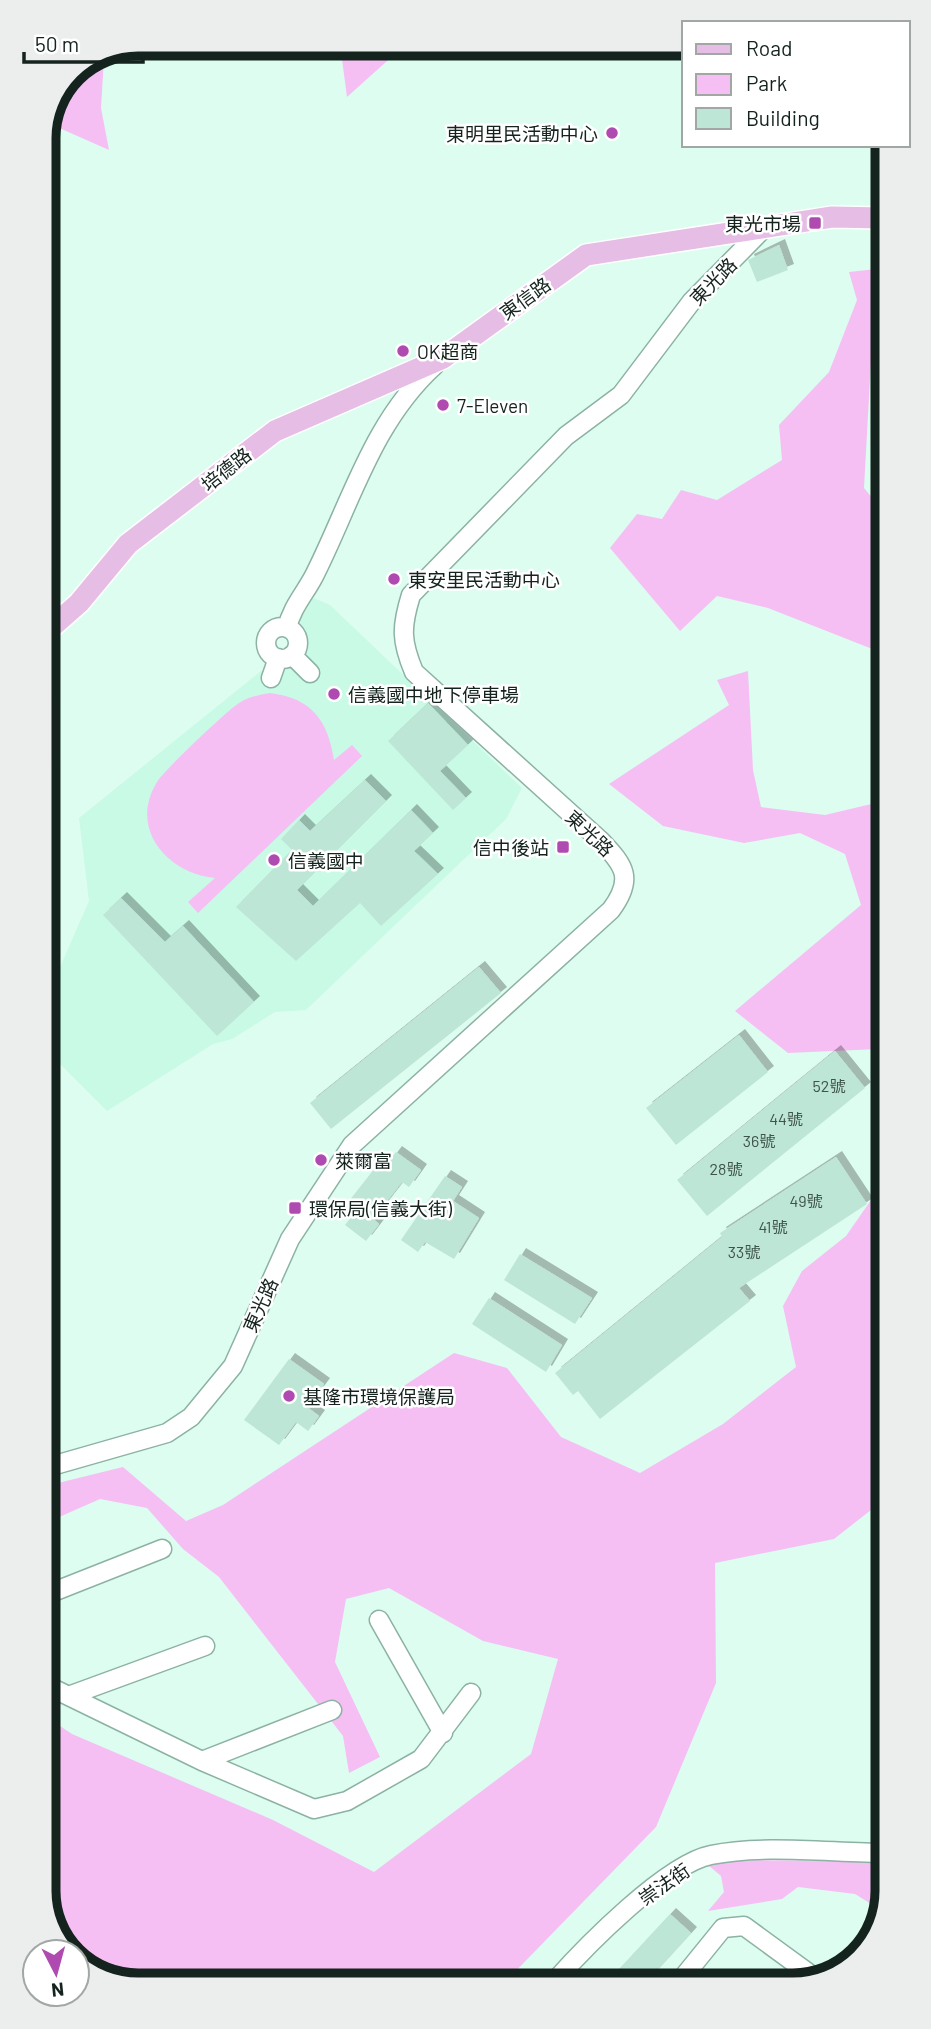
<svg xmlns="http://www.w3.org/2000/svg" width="931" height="2029" font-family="Barlow,'Noto Sans TC',sans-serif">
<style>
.built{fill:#c8fae6}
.green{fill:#f5bff3}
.building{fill:#bee6d6;filter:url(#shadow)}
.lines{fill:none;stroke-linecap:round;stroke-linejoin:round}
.minor-casing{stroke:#8cb2a3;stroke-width:21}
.major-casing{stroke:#fff;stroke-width:24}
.minor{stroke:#fff;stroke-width:18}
.major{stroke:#e5bde5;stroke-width:21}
.poi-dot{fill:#af4ab0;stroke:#fff;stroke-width:2.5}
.labels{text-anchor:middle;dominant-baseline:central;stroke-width:5;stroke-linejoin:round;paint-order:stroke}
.number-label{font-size:16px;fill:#3e544b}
.poi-label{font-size:19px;fill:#14231d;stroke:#fff;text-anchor:start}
.street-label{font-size:19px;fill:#14231d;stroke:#fff}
.rim{fill:none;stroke:#14231d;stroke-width:9}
</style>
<defs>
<filter id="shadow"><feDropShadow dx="6" dy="-6" stdDeviation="0" flood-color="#0004"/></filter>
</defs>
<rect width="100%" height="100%" fill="#ddfdf0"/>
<path class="built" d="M304 594 330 605 522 788 506 819 306 1010 275 1012 232 1039 213 1044 107 1111 52 1056 46 1046V999L89 901 79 818 261 671 282 679 285 670 305 649 298 609Z"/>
<path class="green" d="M340 44H406L347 97Z
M104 58 101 108 109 150 48 123 72 71Z
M876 269 864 488 883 511 884 658 880 652 768 608 717 596 680 631 610 548 637 514 662 519 681 490 717 500 782 460 779 425 829 372 857 300 849 272Z
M748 671 753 770 761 807 825 815 884 801 885 1060 879 1049 788 1053 735 1011 861 905 845 854 800 833 744 843 663 826 609 784 729 705 717 680Z
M270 693C312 698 328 721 334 760L352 745 362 756 198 913 188 902 215 878C168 874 128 829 157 782 162 772 229 709 239 703 249 697 258 695 270 693Z
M885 1180V1499L834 1539 715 1563 716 1683 656 1827 505 1982 131 1985 80 1966 77 1952H71L49 1922 48 1718 72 1734 273 1820 374 1872 531 1754 558 1659 483 1641 389 1588 346 1599 335 1662 380 1757 349 1773 343 1736 219 1577 183 1549 147 1508 100 1499 48 1522V1491L58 1483 123 1467 186 1521 223 1505 454 1353 507 1368 561 1437 640 1473 723 1424 796 1367 783 1306 802 1271 846 1236Z
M724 1860 887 1861V1892L881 1910 855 1894 798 1887 782 1899 708 1911 724 1892 721 1876 708 1865Z"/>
<path class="building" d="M779 245 788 270 757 282 748 260Z
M428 703 468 745 440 771 466 798 453 810 388 741Z
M365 780 386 801 297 890 313 906 411 810 433 833 414 851 438 874 381 926 360 903 296 961 236 907 292 850 281 839 299 820 310 831Z
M121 898 165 942 183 926 254 1002 217 1036 103 915Z
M479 967 501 993 331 1129 310 1103Z
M739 1035 768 1072 676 1145 646 1108Z
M835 1051 865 1088 707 1216 677 1180Z
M396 1152 421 1170 409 1187 402 1182 373 1219 379 1224 366 1241 345 1225 358 1208 349 1201 378 1164 384 1168Z
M836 1157 867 1204 739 1288 750 1301 600 1419 578 1391 573 1395 555 1373 722 1237 720 1233Z
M445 1176 462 1187 453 1201 479 1218 454 1259 425 1242 418 1252 401 1240Z
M520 1254 592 1298 575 1324 504 1280Z
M489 1298 562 1345 546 1372 472 1324Z
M289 1359 324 1384 307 1407 319 1416 308 1431 296 1422 279 1445 244 1420Z
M670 1914 691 1933 659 1968 647 1981 607 1982Z"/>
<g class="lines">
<defs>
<path id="minor" d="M266 643a16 16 0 1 1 32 0a16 16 0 1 1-32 0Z
M287 628C292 607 304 595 314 576 351 503 372 422 435 365
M292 655 310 673
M271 678 278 658
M48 1467 167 1433 191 1417 233 1366 290 1239 352 1145 611 910C634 879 625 866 601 841L414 672C401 641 401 627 411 595L566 436 621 395 692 301 765 227
M48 1594 162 1549
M379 1620 443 1733
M48 1686 202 1761 314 1809 347 1801 421 1759 471 1693
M71 1695 205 1646
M202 1761 332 1710
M680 1981 723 1928 744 1926 818 1980
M554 1982C585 1947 666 1864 711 1855 764 1844 832 1853 887 1853"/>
<path id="major" d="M45 633 79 603 128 544 275 431 443 358 586 255 832 217 882 218"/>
</defs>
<use href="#minor" class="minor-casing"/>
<use href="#major" class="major-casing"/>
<use href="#minor" class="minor"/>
<use href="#major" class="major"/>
</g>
<g class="poi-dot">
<circle cx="612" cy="133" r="7"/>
<rect x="808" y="216" width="14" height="14" rx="3.5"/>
<circle cx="403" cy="351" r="7"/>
<circle cx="443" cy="405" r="7"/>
<circle cx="394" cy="579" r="7"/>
<circle cx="334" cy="694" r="7"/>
<rect x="556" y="840" width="14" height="14" rx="3.5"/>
<circle cx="274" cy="860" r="7"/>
<circle cx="321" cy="1160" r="7"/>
<rect x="288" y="1201" width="14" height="14" rx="3.5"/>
<circle cx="289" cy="1396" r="7"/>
</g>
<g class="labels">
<g class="number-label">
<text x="829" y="1085">52號</text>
<text x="786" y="1118">44號</text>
<text x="759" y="1140">36號</text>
<text x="726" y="1168">28號</text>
<text x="806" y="1200">49號</text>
<text x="773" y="1226">41號</text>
<text x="744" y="1251">33號</text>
</g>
<g class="poi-label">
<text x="598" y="133" text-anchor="end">東明里民活動中心</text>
<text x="801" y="223" text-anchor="end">東光市場</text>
<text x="417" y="351">OK超商</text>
<text x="457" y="405">7-Eleven</text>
<text x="408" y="579">東安里民活動中心</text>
<text x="348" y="694">信義國中地下停車場</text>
<text x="549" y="847" text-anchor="end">信中後站</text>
<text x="288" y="860">信義國中</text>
<text x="335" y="1160">萊爾富</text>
<text x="309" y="1208">環保局(信義大街)</text>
<text x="303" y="1396">基隆市環境保護局</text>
</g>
<g class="street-label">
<text transform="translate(713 281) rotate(-46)">東光路</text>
<text transform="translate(525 298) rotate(-36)">東信路</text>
<text transform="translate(226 469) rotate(-38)">培德路</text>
<text transform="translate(590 833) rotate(43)">東光路</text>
<text transform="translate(260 1305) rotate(-66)">東光路</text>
<text transform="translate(664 1884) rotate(-35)">崇法街</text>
</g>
</g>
<path d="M0 0H931V2029H0ZM138 56H793A82 82 0 0 1 875 138V1891A82 82 0 0 1 793 1973H138A82 82 0 0 1 56 1891V138A82 82 0 0 1 138 56Z" fill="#eceded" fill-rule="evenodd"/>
<path class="rim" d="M138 56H793A82 82 0 0 1 875 138V1891A82 82 0 0 1 793 1973H138A82 82 0 0 1 56 1891V138A82 82 0 0 1 138 56Z"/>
<rect x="682" y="21" width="228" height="126" fill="#ffffff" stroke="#a1a7a5" stroke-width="2"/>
<rect x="696" y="44" width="35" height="10" fill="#e5bde5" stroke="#a1a7a5" stroke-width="2"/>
<text x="746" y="56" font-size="21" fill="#14231d">Road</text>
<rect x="696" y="74" width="35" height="21" fill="#f5bff3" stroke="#a1a7a5" stroke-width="2"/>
<text x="746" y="91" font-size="21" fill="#14231d">Park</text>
<rect x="696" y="108" width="35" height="21" fill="#bee6d6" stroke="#a1a7a5" stroke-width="2"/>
<text x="746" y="126" font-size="21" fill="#14231d">Building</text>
<g transform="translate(56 1973) rotate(174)"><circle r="33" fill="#ffffff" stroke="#a1a7a5" stroke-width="2"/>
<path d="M0-5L12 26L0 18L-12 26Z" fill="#af4ab0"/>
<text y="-10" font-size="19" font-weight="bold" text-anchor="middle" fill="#14231d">N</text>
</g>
<path d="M24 52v10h119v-10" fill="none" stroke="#14231d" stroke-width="3.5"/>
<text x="35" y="52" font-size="21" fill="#14231d" stroke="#ffffff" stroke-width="5" paint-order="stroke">50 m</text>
</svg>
